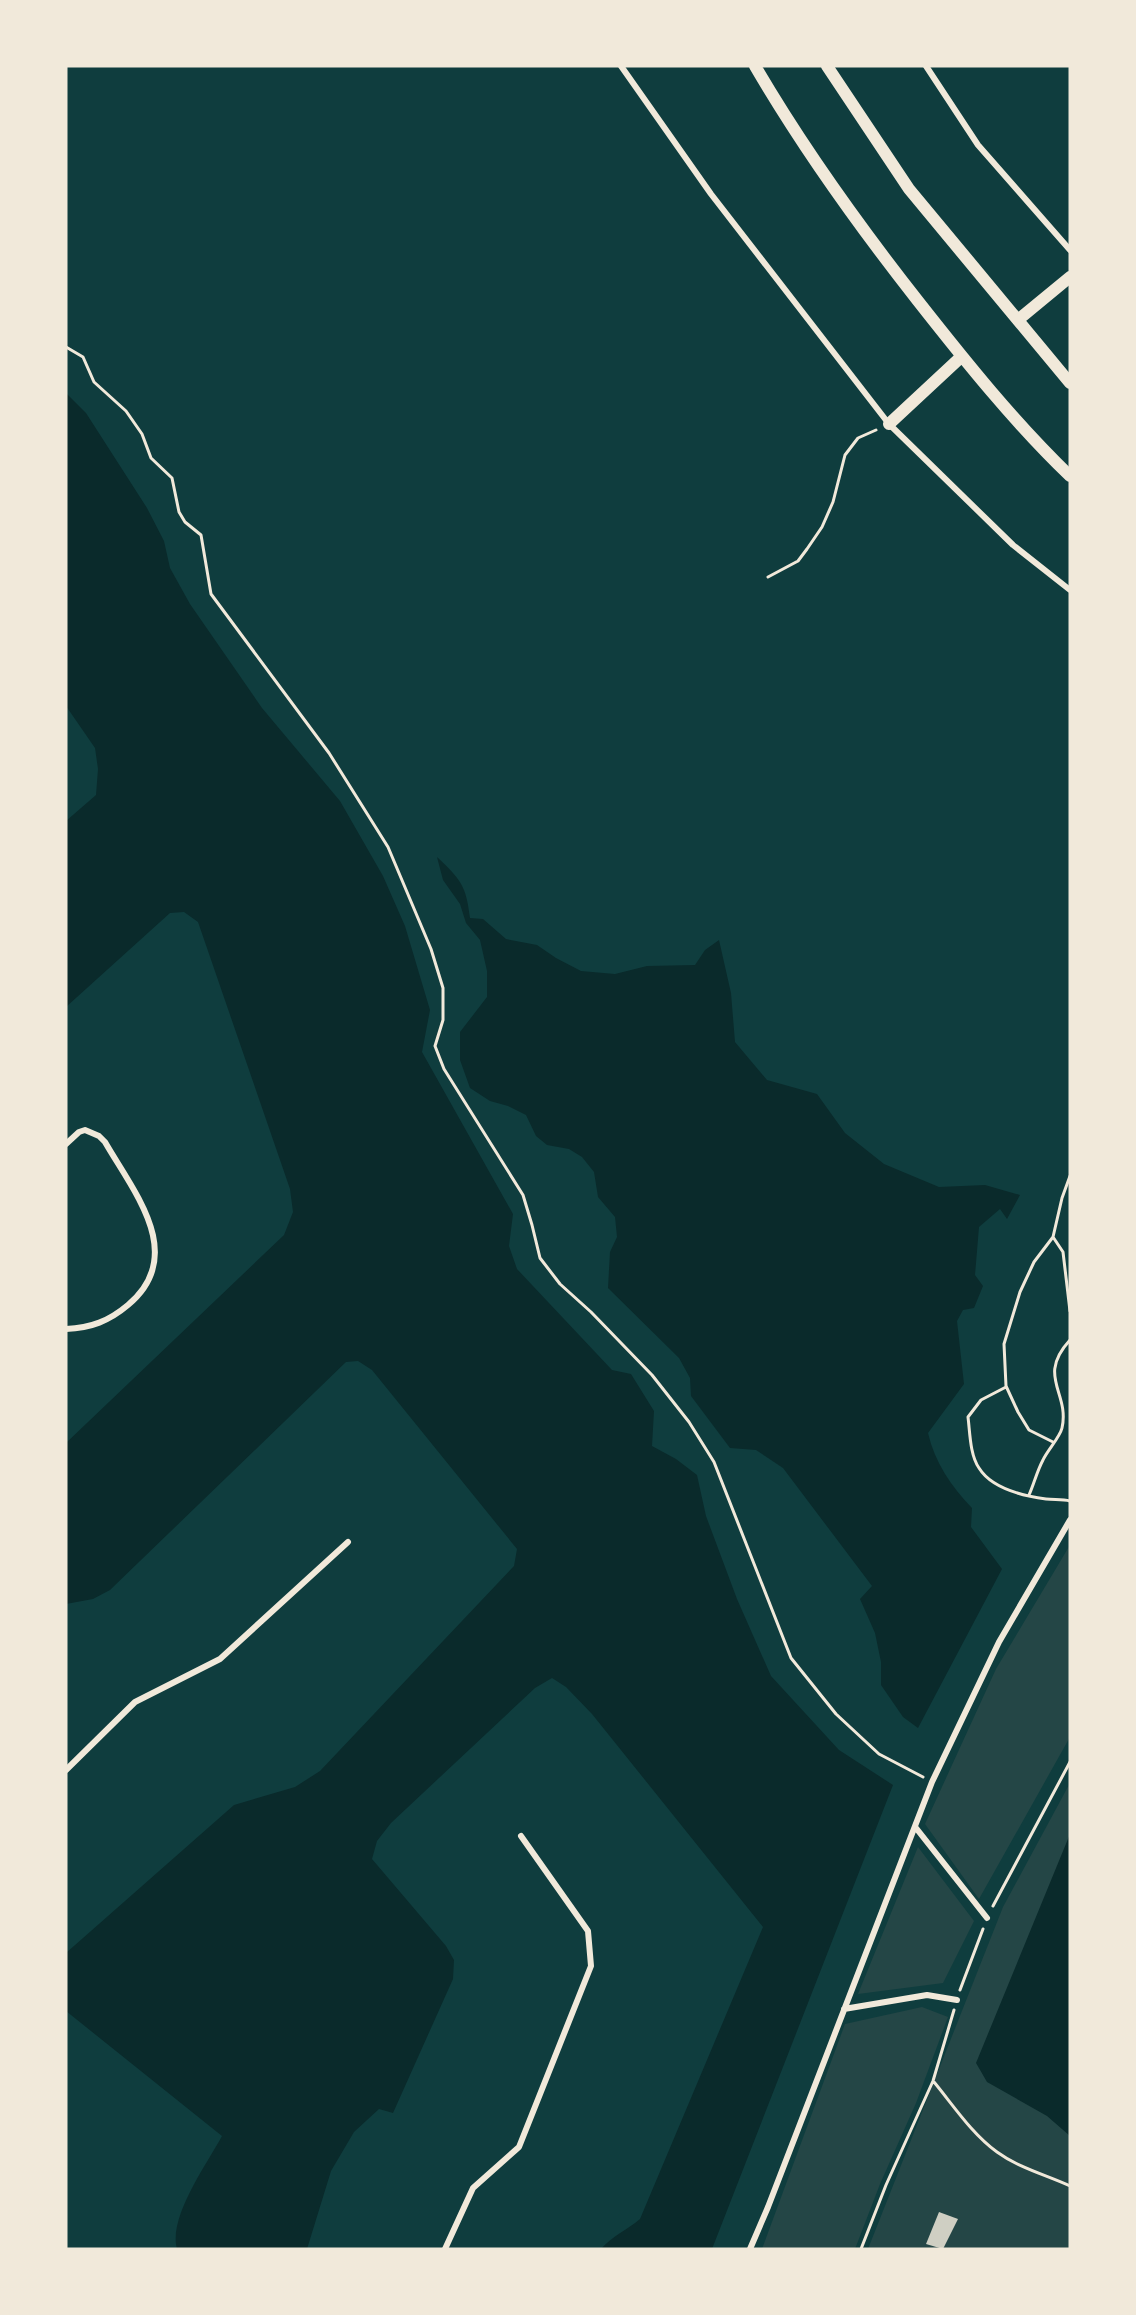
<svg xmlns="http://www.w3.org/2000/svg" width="1136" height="2315" font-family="Barlow,sans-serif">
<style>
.green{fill:#244646}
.water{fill:#0a2a2b}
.building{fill:#cfcfc3}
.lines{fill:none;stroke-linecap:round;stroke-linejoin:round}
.path{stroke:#f1e9da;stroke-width:3}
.minor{stroke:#f1e9da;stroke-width:6}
.trunk{stroke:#f1e9da;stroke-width:12}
</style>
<rect width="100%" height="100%" fill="#0f3d3e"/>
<path class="green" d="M1070 1545V1737L979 1899 925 1824 996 1669Z
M1070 1783V2249H868L1003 1907Z
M918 1847 974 1921 943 1983 858 1994Z
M922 2007 948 2017 916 2103 880 2184 855 2249H762L845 2024Z"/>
<path class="water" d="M66 393 86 413 147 508 164 541 170 568 190 604 262 708 340 801 383 876 405 926 430 1010 422 1052 513 1214 509 1246 517 1269 612 1370 631 1374 654 1411 652 1446 676 1459 697 1475 706 1516 737 1599 771 1676 839 1750 893 1785 712 2249H601C612 2236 627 2230 640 2219L763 1927 592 1714 566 1687 552 1678 535 1688 391 1823 377 1841 372 1859 446 1946 454 1960 453 1979 393 2113 379 2109 354 2132 331 2171 307 2249H177C168 2217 207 2164 222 2136L66 2011V1953L234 1805 295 1787 320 1771 514 1566 517 1549 372 1370 358 1361 346 1362 110 1590 93 1599 66 1604V1443L284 1235 293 1212 290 1189 198 922 184 912 170 913 66 1007V821L96 795 98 769 95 748 66 706Z
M437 857C461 880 466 885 470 918L483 919 506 939 537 945 556 958 581 971 615 974 647 966 695 965 705 950 719 940 731 993 735 1042 767 1080 817 1094 845 1133 884 1164 939 1187 985 1185 1020 1195 1007 1219 1000 1209 979 1227 975 1275 983 1286 974 1308 963 1310 957 1321 964 1384 928 1433C935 1463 951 1486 972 1508L971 1527 1002 1569 918 1728 903 1717 881 1685V1662L875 1633 860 1599 872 1586 783 1468 756 1450 730 1448 691 1396 690 1378 679 1358 608 1288 610 1252 617 1237 615 1217 598 1197 594 1172 582 1157 569 1149 547 1145 536 1136 526 1115 508 1106 490 1101 470 1088 460 1060V1032L487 997V971L480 940 466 923 460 904 443 880Z
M1070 1834V2136L1047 2116 987 2082 976 2063Z"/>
<path class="building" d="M939 2212 958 2219 943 2249 926 2244Z"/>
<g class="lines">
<path class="path" d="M66 347 83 357 94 382 126 411 142 434 151 458 172 478 179 512 185 522 201 535 211 594 329 753 388 847 431 949 443 988V1020L435 1046 444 1069 523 1195 532 1225 540 1258 560 1284 591 1312 652 1375 689 1422 714 1462 791 1658 836 1714 879 1754 923 1777
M768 577 798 561 807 549 822 527 833 502 845 455 858 438 876 430
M1053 1237 1063 1252 1070 1311
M1006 1387 981 1400 968 1417C970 1433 970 1455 979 1468 992 1489 1024 1496 1046 1499 1054 1500 1062 1499 1070 1501
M1053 1442 1029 1430 1018 1412 1006 1386 1004 1344 1020 1292 1034 1262 1053 1237 1062 1198 1070 1176
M1029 1495C1034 1484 1037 1471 1043 1460 1047 1451 1060 1437 1062 1428 1070 1392 1036 1377 1070 1340
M993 1906 1070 1762
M960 1990 983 1929
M934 2082C953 2105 972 2134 997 2152 1019 2168 1046 2175 1070 2186
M861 2249 886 2185 933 2081 954 2010"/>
<path class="minor" d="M621 66 711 194 889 424 1013 545 1070 590
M926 66 978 145 1070 250
M66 1144 79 1132 85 1130 99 1136 105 1142C133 1191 188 1255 128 1305 109 1321 91 1328 66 1329
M66 1770 135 1702 220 1659 348 1542
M916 1828 987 1918
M844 2009 927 1995 957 2000
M445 2249 473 2188 519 2147 591 1966 588 1931 521 1836
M750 2249 768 2207 932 1782 999 1642 1070 1520"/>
<path class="trunk" d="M755 66C803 148 859 226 918 301 966 362 1014 422 1070 476
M827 66 909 189 1070 383
M1018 320 1070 277
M889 424 961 357"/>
</g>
<rect width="1136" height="2315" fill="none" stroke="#f1e9da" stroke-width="135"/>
</svg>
